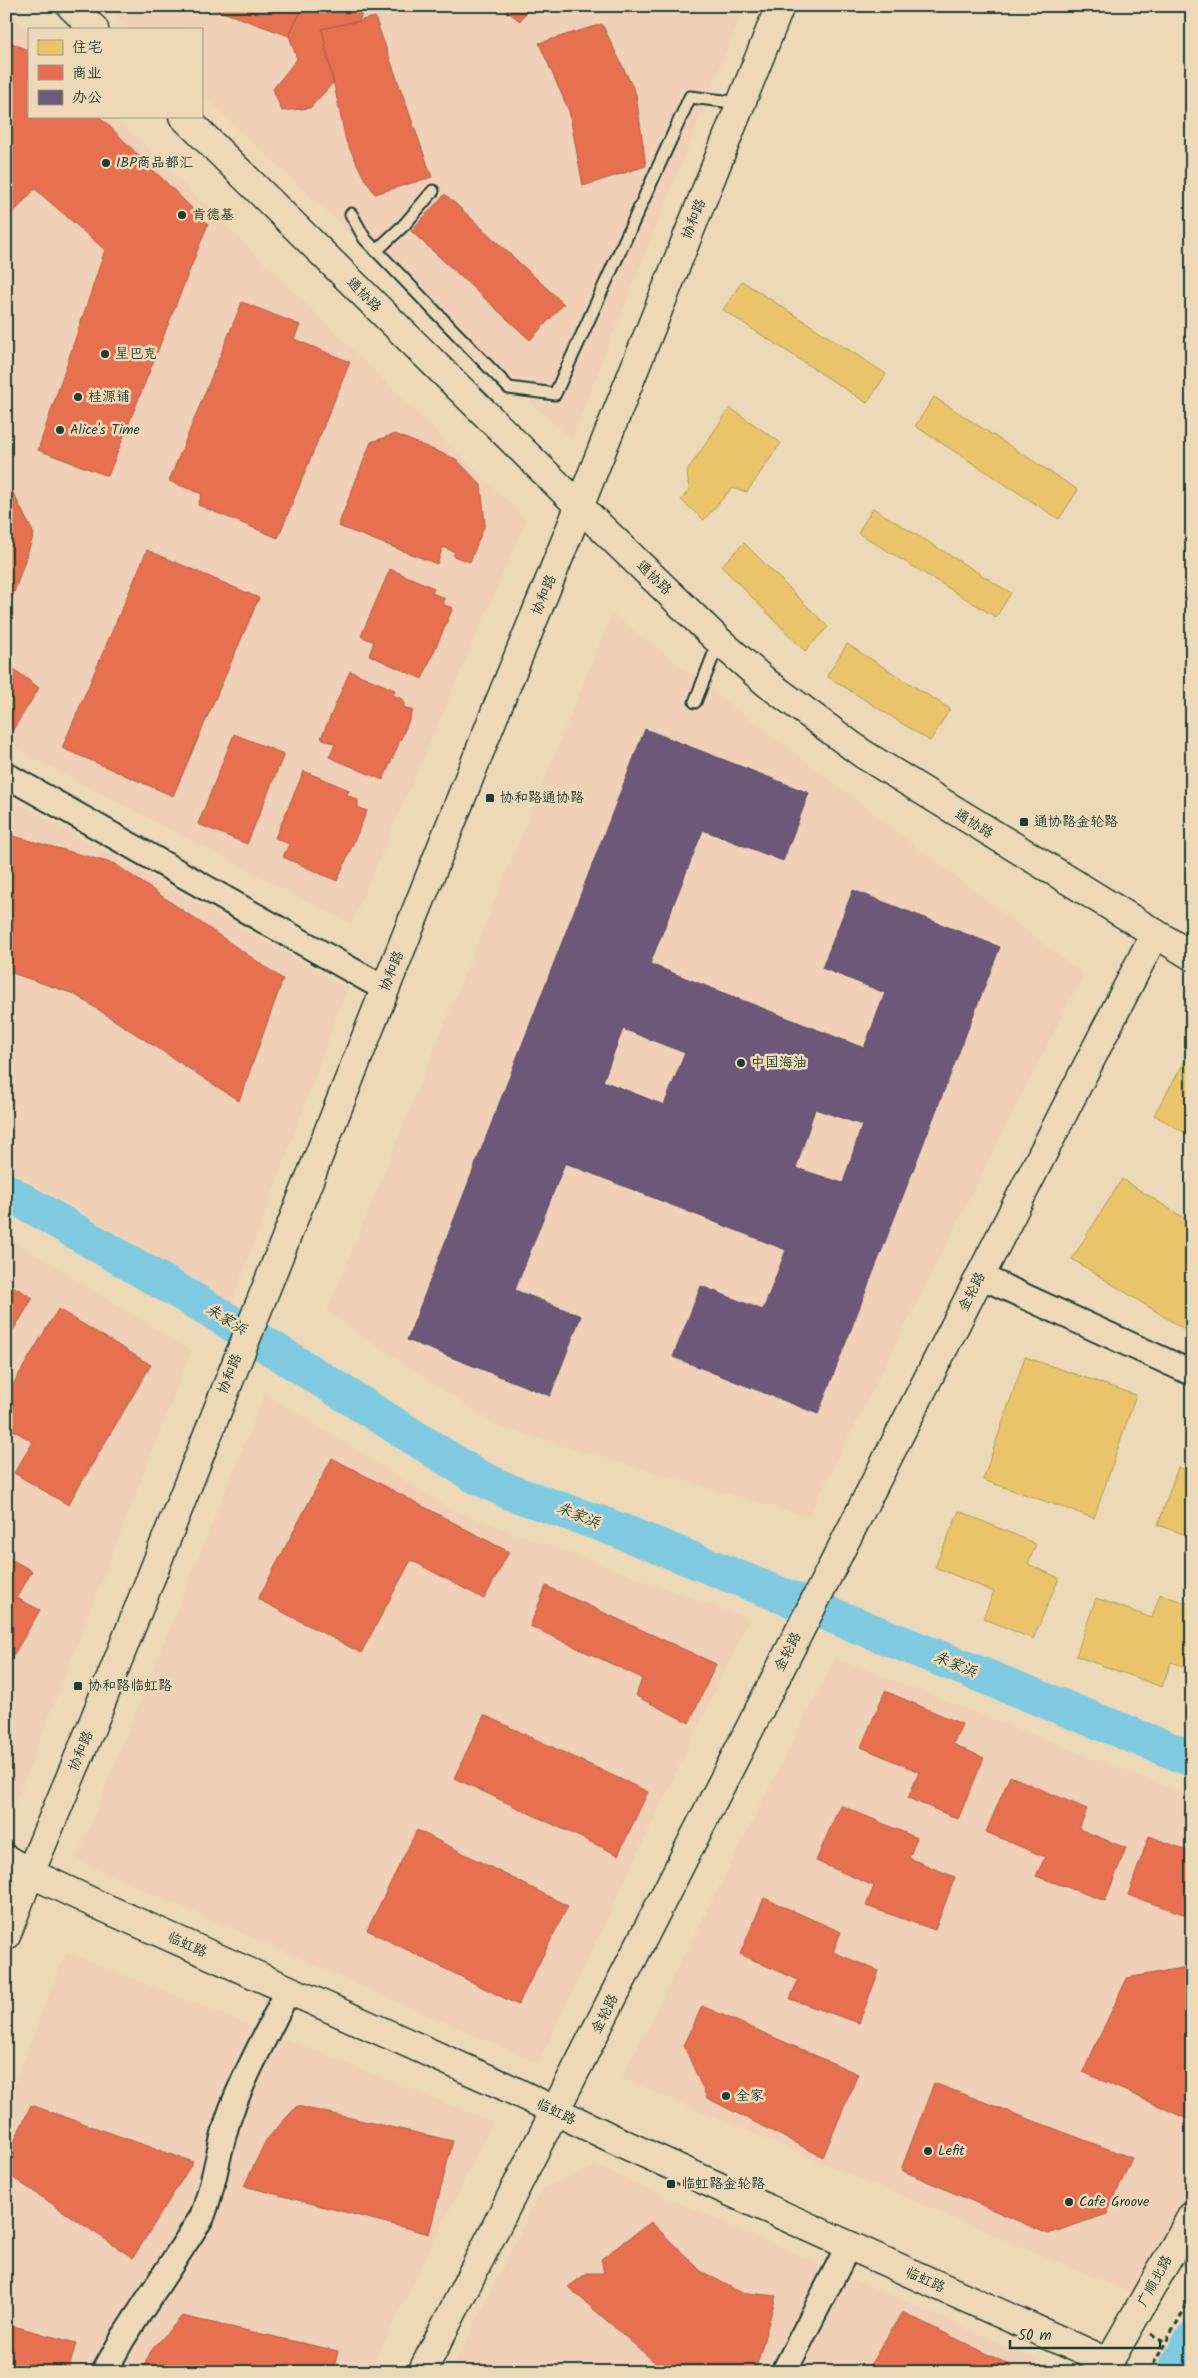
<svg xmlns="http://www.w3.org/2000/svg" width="1198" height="2378" font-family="Kalam,'LXGW WenKai TC',sans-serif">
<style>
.built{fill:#f0d0b6}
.homes{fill:#e9c46a;stroke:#ac9c5a}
.shops{fill:#e76f51;stroke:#ab6048}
.offices{fill:#6d597a;stroke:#565165;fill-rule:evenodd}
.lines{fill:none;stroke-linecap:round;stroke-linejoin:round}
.river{stroke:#7fcae0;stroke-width:36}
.service-casing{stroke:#1f3d34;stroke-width:15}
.minor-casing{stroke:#1f3d34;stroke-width:28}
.tertiary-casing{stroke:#1f3d34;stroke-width:31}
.secondary-casing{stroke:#1f3d34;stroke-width:31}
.path{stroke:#1f3d34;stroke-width:3;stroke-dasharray:5 4;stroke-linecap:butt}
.service{stroke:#edd9b7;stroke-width:11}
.minor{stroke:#edd9b7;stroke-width:24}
.tertiary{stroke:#edd9b7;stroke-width:28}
.secondary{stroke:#edd9b7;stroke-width:28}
.poi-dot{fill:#1f3d34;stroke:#edd9b7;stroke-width:2}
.labels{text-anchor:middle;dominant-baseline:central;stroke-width:5;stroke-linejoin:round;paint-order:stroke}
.poi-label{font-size:14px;fill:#1f3d34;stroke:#edd9b7;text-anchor:start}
.street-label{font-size:14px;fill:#1f3d34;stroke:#edd9b7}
.water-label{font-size:15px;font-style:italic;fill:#294b45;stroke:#edd9b7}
</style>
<rect width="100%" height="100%" fill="#edd9b7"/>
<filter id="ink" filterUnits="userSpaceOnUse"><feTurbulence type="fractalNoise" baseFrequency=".02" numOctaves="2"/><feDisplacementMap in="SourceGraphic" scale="10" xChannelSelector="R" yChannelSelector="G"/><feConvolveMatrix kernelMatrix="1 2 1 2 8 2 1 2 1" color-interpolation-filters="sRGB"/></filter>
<g filter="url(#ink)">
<path class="built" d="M107 6H744L571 439 201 94V29H131Z
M6 11 29 33V116H114L526 520 351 924 35 759 6 739Z
M612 614 1083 974 808 1517 499 1427 327 1312Z
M6 796 347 988 232 1303 6 1167Z
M6 1236 191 1351 6 1827Z
M265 1393 449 1509 749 1619 538 2063 76 1860Z
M835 1658 1192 1797V2187L1134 2294 622 2078Z
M66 1952 493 2122 369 2372H6V2106Z
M595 2166 1062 2371 451 2372 542 2189Z"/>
<path class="homes" d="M742 281 886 374 867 403 723 310Z
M934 397 1078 490 1059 519 915 426Z
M730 408 781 443 747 492 732 488 704 520 681 500 689 490 687 471Z
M873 508 1011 593 996 617 858 533Z
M744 543 828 627 805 651 721 566Z
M847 644 950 709 930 741 827 676Z
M1189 1054 1192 1055V1137L1154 1115Z
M1122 1179 1192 1223V1334L1072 1259Z
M1025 1357 1136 1395 1094 1518 983 1480Z
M1178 1467 1192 1472V1537L1158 1525Z
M959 1511 1036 1544 1028 1564 1059 1578 1033 1639 983 1618 994 1592 935 1567Z
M1160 1594 1192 1605V1669L1171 1662 1162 1687 1076 1656 1096 1598 1152 1618Z"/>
<path class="shops" d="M206 6H303L289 36Z
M303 6H366L359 21 322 29 333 83 310 108 282 111 273 89 297 59 289 36Z
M500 6H531L520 21Z
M375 17 432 177 375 194 364 178 346 141 322 29Z
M602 24 636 94 646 166 583 186 569 111 539 43Z
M6 40 29 51V116H99L208 224 108 476 38 450 105 250 35 189 6 221Z
M445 194 564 304 530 340 411 231Z
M242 302 300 325 294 339 350 362 278 538 198 505 202 494 169 481Z
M395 434 456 459 481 485 485 524 470 562 453 556 455 552 443 547 437 564 338 526 371 442Z
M6 479 34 534 6 616Z
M147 550 259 598 173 796 62 748Z
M390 569 434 588 432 593 444 598V605L453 608 422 679 369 655 374 642 361 636Z
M6 663 39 688 11 733 6 730Z
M350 671 395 690 393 695 404 700V707L413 711 383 780 329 757 335 744 321 738Z
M234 734 284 754 247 844 198 824Z
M304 771 349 790 347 795 358 800V807L367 811 337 881 283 857 289 844 275 838Z
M6 834 115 864 283 979 239 1101 74 994 6 971Z
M6 1282 33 1298 6 1342Z
M58 1309 151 1365 68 1505 14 1473 33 1442 6 1426V1418L14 1404 6 1399V1396Z
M332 1458 509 1552 484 1599 411 1560 361 1653 258 1599Z
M6 1556 32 1571 17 1598 40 1610 6 1668Z
M546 1586 716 1664 689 1723 636 1696 642 1678 530 1626Z
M885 1691 962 1724 953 1744 984 1758 958 1819 908 1798 919 1772 861 1747Z
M484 1715 648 1792 618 1855 454 1778Z
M1010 1776 1087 1809 1079 1829 1126 1848 1105 1901 1036 1876 1045 1857 986 1832Z
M840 1805 917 1838 909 1858 955 1877 935 1930 866 1906 874 1886 816 1861Z
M417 1830 568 1906 518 2005 367 1930Z
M1149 1836 1192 1852V1917L1128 1895Z
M764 1898 841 1932 833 1952 879 1971 859 2023 790 1999 798 1980 740 1954Z
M1192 1966V2121L1083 2072 1127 1978Z
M702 2006 858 2074 823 2157 707 2098 684 2046Z
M934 2083 1132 2158 1107 2214 1048 2234 901 2170Z
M31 2105 193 2162 133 2258 6 2173V2158Z
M297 2106 453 2141 429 2234 244 2186 266 2140Z
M651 2222 701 2271 740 2292 776 2296 755 2372H666L568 2287 587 2273H604L601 2259Z
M902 2312 1010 2365 1013 2372H866Z
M182 2316 338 2351 333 2372H141L151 2351Z
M6 2324 76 2343 68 2372H6Z"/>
<path class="offices" d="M645 729 809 793 783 861 703 830 650 964 864 1048 885 993 822 968 853 890 1000 947 818 1414 673 1357 701 1286 763 1310 786 1250 565 1163 515 1290 581 1316 550 1396 407 1340ZM623 1029 685 1053 664 1105 603 1081ZM815 1109 862 1125 843 1183 796 1168Z"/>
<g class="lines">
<path class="river" d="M6 1191 212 1311 476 1476 510 1492 613 1528 1192 1759
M1174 2372 1192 2340"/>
<defs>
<path id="service" d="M351 214 365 239 509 388 555 394 690 97 741 103
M376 251 405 224 433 191
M695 702 719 641"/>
<path id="minor" d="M6 775 385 989
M980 1276 1192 1373
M104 2372 123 2338 202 2217C215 2184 218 2148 230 2114 245 2072 269 2031 288 1990
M784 2372 849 2245"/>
<path id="tertiary" d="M71 6 94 29
M183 116 579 506 719 641 767 683 863 754 1192 956
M6 1859 30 1873 94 1903 502 2085 624 2144 1108 2362
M422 2372 1155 933
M1103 2372 1192 2216"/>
<path id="secondary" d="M6 1936 30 1873 91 1728 493 718 553 572 780 6"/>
</defs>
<use href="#service" class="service-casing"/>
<use href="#minor" class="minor-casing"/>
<use href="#tertiary" class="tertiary-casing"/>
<use href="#secondary" class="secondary-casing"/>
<path class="path" d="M1151 2334 1166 2342
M1149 2372 1192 2296"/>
<use href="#service" class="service"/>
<use href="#minor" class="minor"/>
<use href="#tertiary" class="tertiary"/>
<use href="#secondary" class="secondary"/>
</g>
</g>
<g class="poi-dot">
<circle cx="106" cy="163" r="5"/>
<circle cx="182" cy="215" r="5"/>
<circle cx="105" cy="354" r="5"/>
<circle cx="78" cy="397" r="5"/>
<circle cx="60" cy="430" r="5"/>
<rect x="485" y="793" width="10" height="10" rx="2.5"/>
<rect x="1019" y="817" width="10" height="10" rx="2.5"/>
<circle cx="741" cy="1063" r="5"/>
<rect x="73" y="1681" width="10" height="10" rx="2.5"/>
<circle cx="726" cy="2096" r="5"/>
<circle cx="928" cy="2151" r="5"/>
<rect x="666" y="2179" width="10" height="10" rx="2.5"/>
<circle cx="1069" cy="2202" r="5"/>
</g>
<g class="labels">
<g class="poi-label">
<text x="116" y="163">IBP商品都汇</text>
<text x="192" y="215">肯德基</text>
<text x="115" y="354">星巴克</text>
<text x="88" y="397">桂源铺</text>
<text x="70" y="430">Alice's Time</text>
<text x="500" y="798">协和路通协路</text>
<text x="1034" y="822">通协路金轮路</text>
<text x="751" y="1063">中国海油</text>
<text x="88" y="1686">协和路临虹路</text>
<text x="736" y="2096">全家</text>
<text x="938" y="2151">Lefit</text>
<text x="681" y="2184">临虹路金轮路</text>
<text x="1079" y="2202">Cafe Groove</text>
</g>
<g class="street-label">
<text transform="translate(694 219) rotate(-68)">协和路</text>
<text transform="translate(364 295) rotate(45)">通协路</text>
<text transform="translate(654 578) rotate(44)">通协路</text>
<text transform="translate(544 595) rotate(-67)">协和路</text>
<text transform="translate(974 824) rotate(32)">通协路</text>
<text transform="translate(392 971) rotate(-68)">协和路</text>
<text transform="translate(972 1292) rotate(-63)">金轮路</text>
<text transform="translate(230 1374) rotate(-68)">协和路</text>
<text transform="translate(788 1652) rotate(-63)">金轮路</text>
<text transform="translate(81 1751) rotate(-67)">协和路</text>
<text transform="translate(187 1945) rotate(24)">临虹路</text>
<text transform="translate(605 2014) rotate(-63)">金轮路</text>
<text transform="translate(556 2112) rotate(26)">临虹路</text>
<text transform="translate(925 2280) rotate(25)">临虹路</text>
<text transform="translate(1155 2281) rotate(-61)">广顺北路</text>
</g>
<g class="water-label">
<text transform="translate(226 1320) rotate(32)">朱家浜</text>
<text transform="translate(578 1516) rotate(22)">朱家浜</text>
<text transform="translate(955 1665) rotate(22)">朱家浜</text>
</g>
</g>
<rect width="1198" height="2378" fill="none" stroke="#edd9b7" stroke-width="25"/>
<rect x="12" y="12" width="1173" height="2353" fill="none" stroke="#1f3d34" stroke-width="2" filter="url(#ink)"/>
<rect x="28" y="28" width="175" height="90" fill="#edd9b7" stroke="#9b9b83"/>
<rect x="38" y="40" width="25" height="15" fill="#e9c46a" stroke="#9b9b83"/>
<text x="72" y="52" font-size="15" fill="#1f3d34">住宅</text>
<rect x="38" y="65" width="25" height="15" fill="#e76f51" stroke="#9b9b83"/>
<text x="72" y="78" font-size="15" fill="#1f3d34">商业</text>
<rect x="38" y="90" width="25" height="15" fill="#6d597a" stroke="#9b9b83"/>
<text x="72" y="102" font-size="15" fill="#1f3d34">办公</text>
<path d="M1010 2340v8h150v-8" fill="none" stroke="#1f3d34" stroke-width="2.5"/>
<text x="1018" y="2340" font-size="15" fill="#1f3d34" stroke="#edd9b7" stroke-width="4" paint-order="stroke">50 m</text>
</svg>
